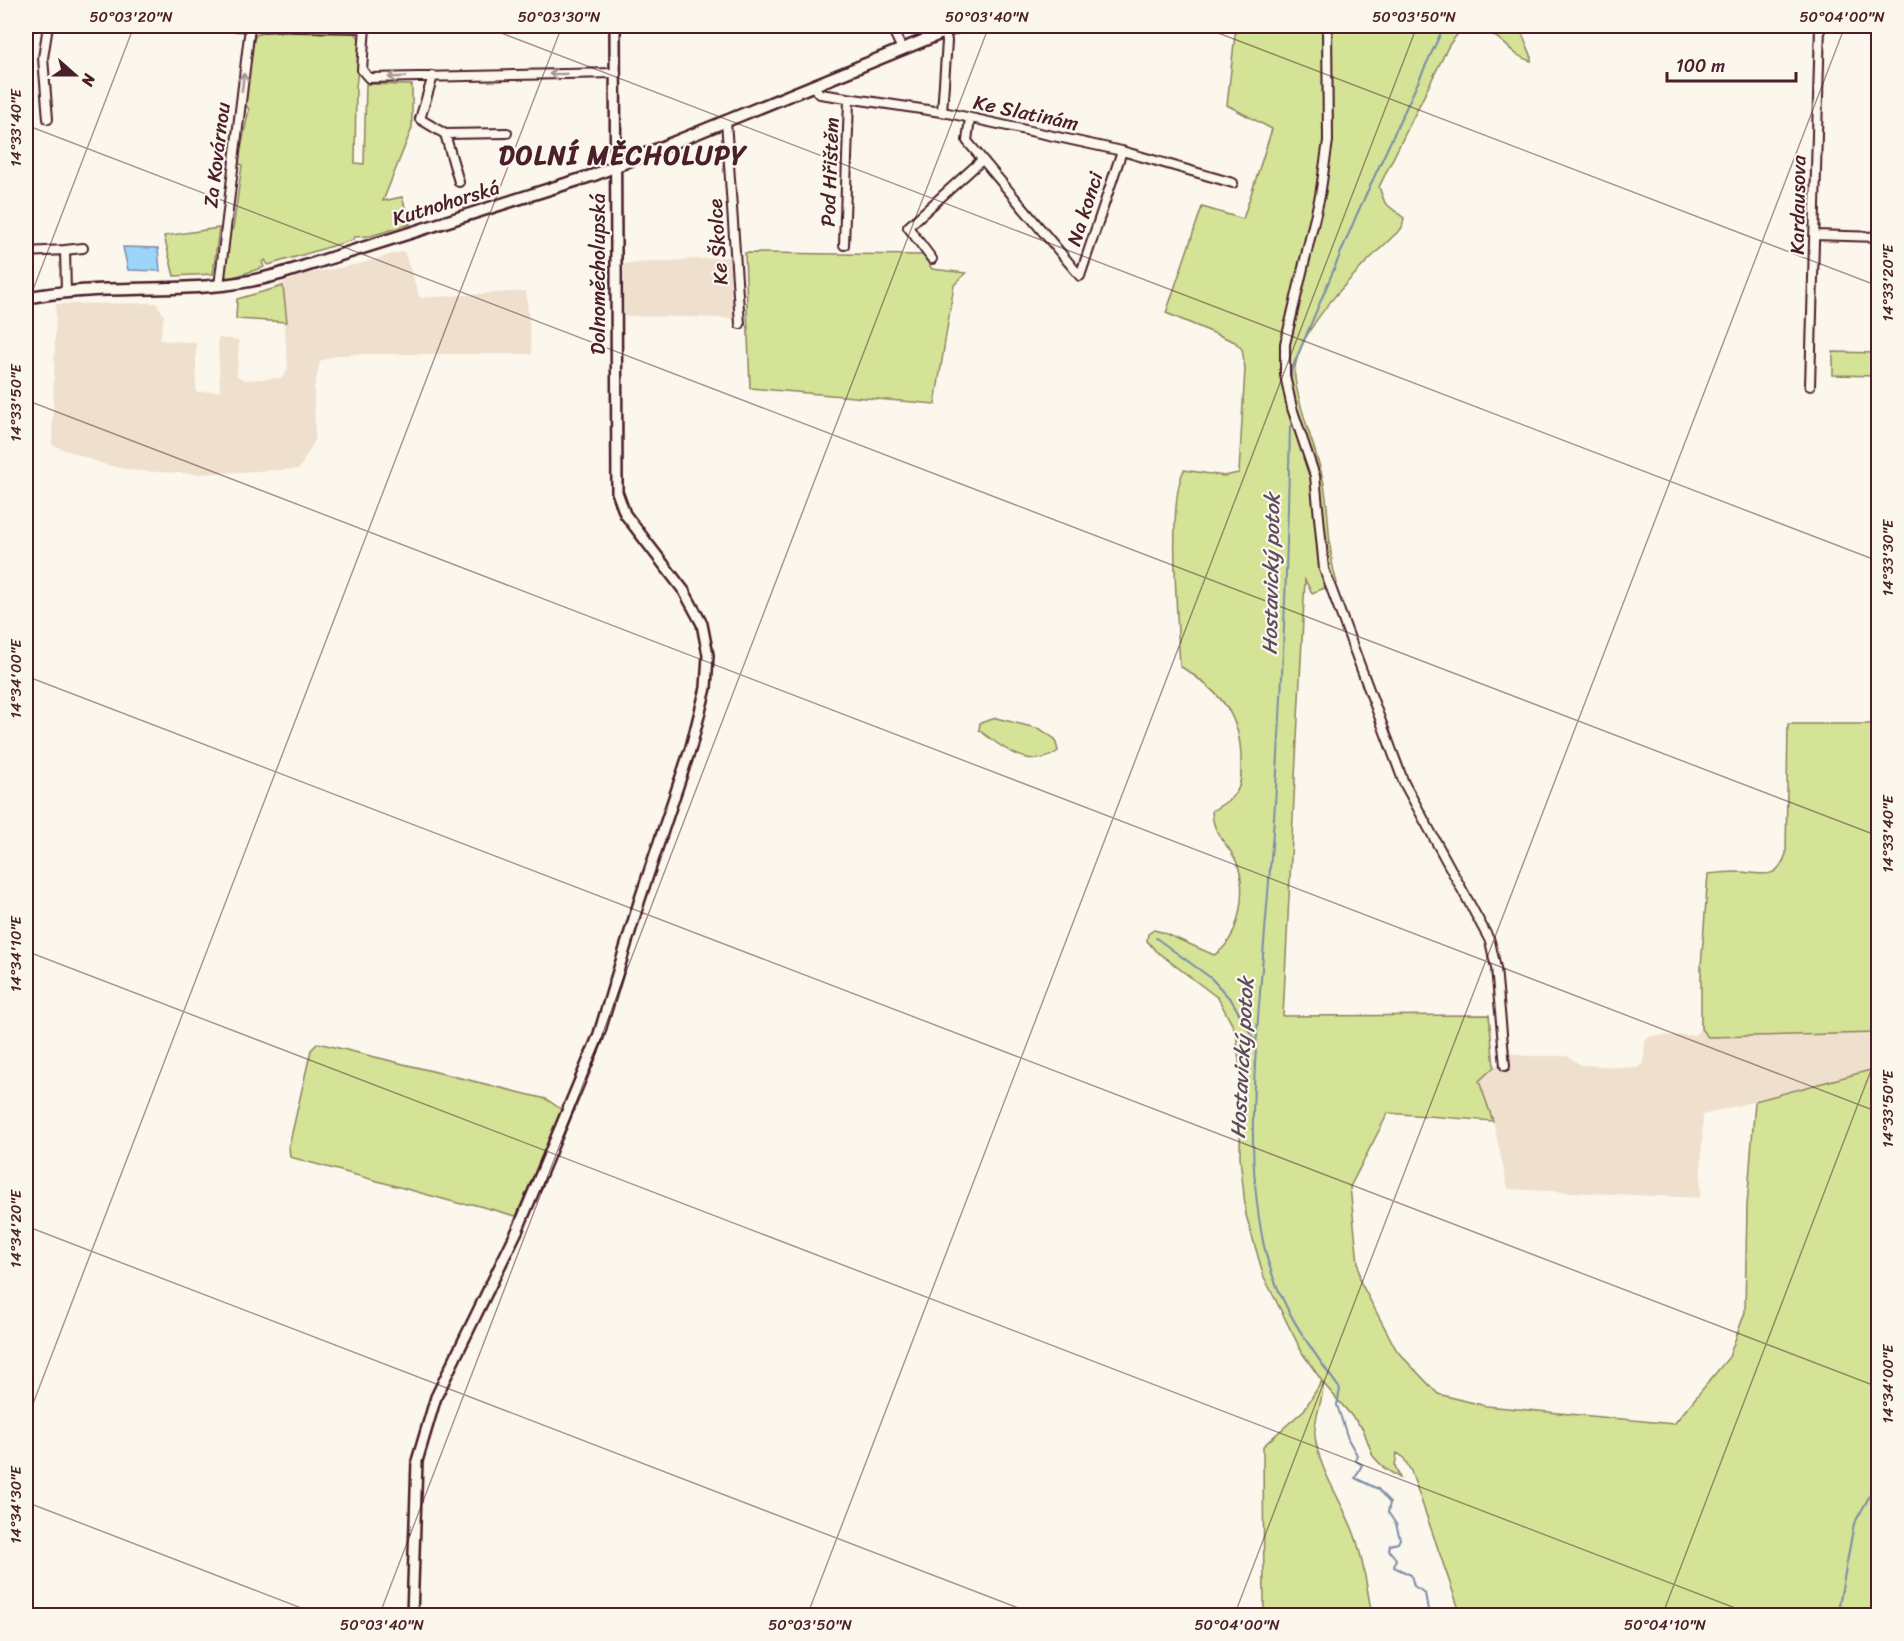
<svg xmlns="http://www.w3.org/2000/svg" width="1904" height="1641" font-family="Sriracha,sans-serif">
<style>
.built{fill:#efdfcd}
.green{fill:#d4e396;stroke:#8f8160;stroke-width:1.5}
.water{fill:#9dd4fc;stroke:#7c8ca8;stroke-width:1.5}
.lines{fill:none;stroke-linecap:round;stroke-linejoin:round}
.stream{stroke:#7c8ca8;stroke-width:2}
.minor-casing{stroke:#4a1f2b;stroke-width:12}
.tertiary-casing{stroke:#4a1f2b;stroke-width:14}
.secondary-casing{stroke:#4a1f2b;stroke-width:15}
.minor{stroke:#fbf7ec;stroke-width:8}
.tertiary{stroke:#fbf7ec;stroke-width:9}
.secondary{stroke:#fbf7ec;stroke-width:10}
.oneway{stroke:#ab9695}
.ticks{fill:none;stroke:#4a1f2b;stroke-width:1.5;stroke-opacity:0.45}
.labels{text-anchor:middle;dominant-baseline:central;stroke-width:4.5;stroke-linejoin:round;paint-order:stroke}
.street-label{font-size:20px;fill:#4a1f2b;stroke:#fbf7ec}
.water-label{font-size:21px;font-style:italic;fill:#5f4c5f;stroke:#fbf7ec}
.district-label{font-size:26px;font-weight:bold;letter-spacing:1.5px;fill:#4a1f2b;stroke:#fbf7ec}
.neatline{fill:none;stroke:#4a1f2b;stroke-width:2}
.ticks-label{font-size:15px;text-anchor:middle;fill:#4a1f2b}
</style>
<rect width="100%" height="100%" fill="#fbf7ec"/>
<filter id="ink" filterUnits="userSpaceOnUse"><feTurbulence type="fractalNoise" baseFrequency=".0167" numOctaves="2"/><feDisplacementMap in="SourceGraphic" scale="12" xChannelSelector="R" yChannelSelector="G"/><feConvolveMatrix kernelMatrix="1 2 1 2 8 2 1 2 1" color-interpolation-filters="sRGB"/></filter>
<g filter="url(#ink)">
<path class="built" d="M404 251 420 298 526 291 532 354H362L337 355 320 361 314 389 315 440 299 469 199 474 137 471 106 465 52 445 56 304 156 303 164 315 160 340 196 343V392L220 391 218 338 239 340 237 376 245 380 279 378 285 375 288 367 280 284 306 274 359 264Z
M729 257 733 318 624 316V264Z
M1701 1029 1708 1037 1878 1033V1068L1703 1115 1700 1198 1508 1189 1493 1121 1479 1081 1511 1053 1525 1056H1567L1581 1065 1637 1068 1644 1064 1645 1040 1651 1036 1694 1035Z"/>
<path class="green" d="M1236 26H1519L1531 55V61C1503 54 1503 24 1460 31L1449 45 1379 187 1385 203 1404 218 1402 228C1371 257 1289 332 1295 378 1299 410 1314 443 1322 475 1331 510 1326 548 1337 583L1312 593 1305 580 1283 1016 1489 1015 1494 1067 1479 1081 1493 1121 1388 1113 1350 1187 1360 1281 1397 1351 1438 1394 1486 1406 1674 1424 1729 1357 1745 1312 1747 1206 1755 1101 1878 1068V1615H1461L1411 1471 1403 1457 1397 1453 1395 1466 1400 1478 1384 1468 1373 1456 1363 1429 1323 1383C1324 1401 1313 1417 1315 1436 1319 1473 1345 1504 1356 1539 1364 1563 1367 1590 1372 1615L1284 1616 1264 1611 1263 1446 1304 1410 1322 1381 1303 1354 1264 1277 1246 1215 1240 1157 1241 1080 1236 1032 1218 998 1156 951 1147 941 1148 934 1154 930 1162 932 1214 955C1239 941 1248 890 1237 863 1228 841 1213 838 1212 811 1221 805 1232 800 1237 791 1242 783 1241 772 1241 763 1242 714 1219 691 1180 666 1178 626 1167 501 1184 470L1224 476 1239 473 1245 369 1242 349 1235 342 1166 313 1202 207 1243 219 1272 129 1227 105Z
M274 30 354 31 361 41 356 87 355 163 364 164 366 84 412 85V128L383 201 402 197 410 224 371 236 354 237 353 240 268 265 265 260 262 262 264 267 228 279 224 274 228 231 233 229 242 165 238 163 249 109 245 105 253 42 256 35Z
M219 228 213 274 174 276 164 236Z
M745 253 923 255 932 269 966 273 954 285 935 404 750 388Z
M283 286 287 322 236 319 237 299Z
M1833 352 1878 353V376L1833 375Z
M996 718 1040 729 1055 739 1058 751C1032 772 1001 747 979 730L980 723Z
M1788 724H1878V1033L1708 1037 1701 1029V967L1708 874C1718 873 1728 872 1738 872 1761 872 1776 883 1786 854Z
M318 1043 546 1099 562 1110 516 1216 472 1204H461L290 1157 289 1146 311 1050Z"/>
<path class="water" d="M123 247 158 248 160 271 128 270Z"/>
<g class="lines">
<path class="stream" d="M1291 378 1292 369 1357 214 1444 26
M1290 426C1287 562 1283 697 1273 832 1268 889 1264 947 1259 1005 1253 1086 1247 1166 1264 1246 1276 1301 1308 1345 1340 1389L1337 1405 1348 1439 1357 1455 1355 1460 1362 1465 1355 1478 1378 1489 1390 1503 1388 1512 1396 1524 1400 1539 1398 1543 1390 1545 1389 1550 1396 1559 1394 1567 1411 1575 1414 1586 1425 1593 1429 1616
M1156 938 1211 978 1232 1001 1256 1043
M1837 1616 1854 1524 1878 1481"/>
<defs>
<path id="minor" d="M48 26 43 58 48 119
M233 26 365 28
M365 26 362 70 369 78 616 73
M891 26 902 49
M1327 26 1328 141 1320 196 1285 344V375L1292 408 1315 476 1324 569 1404 783 1490 941 1496 968 1505 1066
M433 76 420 119 445 134 507 133
M813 86 820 94 948 113 1122 151 1233 183
M942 112 947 41 945 31
M970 118 967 141 1080 276
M726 121 740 324
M445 134 459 182
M1814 235 1878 237
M844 245 849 100
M65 250 83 248
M26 252 65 250 66 293
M932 259 908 227 982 160
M1080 276 1122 151
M219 286 250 27
M1810 386 1820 26"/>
<path id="tertiary" d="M412 1616 417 1461 436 1397 518 1229 598 1037 640 899 691 747 706 688 708 655 702 624 684 591 625 514 617 492 615 26"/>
<path id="secondary" d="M26 298C109 281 197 298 280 274L594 175 959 26"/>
</defs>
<use href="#minor" class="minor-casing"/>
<use href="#tertiary" class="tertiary-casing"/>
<use href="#secondary" class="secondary-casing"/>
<use href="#minor" class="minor"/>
<use href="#tertiary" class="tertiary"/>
<use href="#secondary" class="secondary"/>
</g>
<defs><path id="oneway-shaft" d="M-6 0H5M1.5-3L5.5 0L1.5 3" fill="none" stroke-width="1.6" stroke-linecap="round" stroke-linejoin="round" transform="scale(1.5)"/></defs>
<g class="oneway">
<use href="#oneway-shaft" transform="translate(558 74) rotate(179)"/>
<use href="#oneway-shaft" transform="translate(397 77) rotate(178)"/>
<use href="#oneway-shaft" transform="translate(243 82) rotate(-83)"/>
</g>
</g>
<path class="ticks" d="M483 26 1878 561M1200 26 1878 286M26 125 1878 836M26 308 134 26M26 400 1878 1112M26 676 1878 1387M26 951 1756 1616M26 1226 1039 1616M26 1422 562 26M26 1502 322 1616M379 1616 989 26M807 1616 1417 26M1234 1616 1845 26M1662 1616 1878 1052"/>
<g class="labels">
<g class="street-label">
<text transform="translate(1026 113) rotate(12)">Ke Slatinám</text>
<text transform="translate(217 155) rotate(-83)">Za Kovárnou</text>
<text transform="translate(830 172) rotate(-88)">Pod Hřištěm</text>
<text transform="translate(446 203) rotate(-17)">Kutnohorská</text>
<text transform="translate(1798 205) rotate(-89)">Kardausova</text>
<text transform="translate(1085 209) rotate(-72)">Na konci</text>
<text transform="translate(718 242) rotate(-94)">Ke Školce</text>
<text transform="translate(598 274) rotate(-90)">Dolnoměcholupská</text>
</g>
<g class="water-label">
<text transform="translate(1271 574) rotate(-89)">Hostavický potok</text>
<text transform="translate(1242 1058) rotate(-87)">Hostavický potok</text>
</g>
<g class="district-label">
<text x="623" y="155">DOLNÍ MĚCHOLUPY</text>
</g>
</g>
<rect width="1904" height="1641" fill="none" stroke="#fbf7ec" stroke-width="66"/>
<g transform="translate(75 75) rotate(111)" stroke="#fbf7ec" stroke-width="4.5" paint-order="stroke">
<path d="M0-4.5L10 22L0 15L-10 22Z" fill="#4a1f2b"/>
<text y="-9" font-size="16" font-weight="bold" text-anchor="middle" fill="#4a1f2b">N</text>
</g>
<path d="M1667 72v9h129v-9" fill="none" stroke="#4a1f2b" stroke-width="3"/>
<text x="1676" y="72" font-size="18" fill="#4a1f2b" stroke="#fbf7ec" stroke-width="4.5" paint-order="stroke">100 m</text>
<rect x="33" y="33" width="1838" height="1575" class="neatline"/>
<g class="ticks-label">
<text x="131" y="22">50°03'20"N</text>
<text x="559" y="22">50°03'30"N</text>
<text x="987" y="22">50°03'40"N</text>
<text x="1414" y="22">50°03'50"N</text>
<text x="1842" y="22">50°04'00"N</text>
<text transform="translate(16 128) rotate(-90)" y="5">14°33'40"E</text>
<text transform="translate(1888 283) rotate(-90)" y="5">14°33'20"E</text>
<text transform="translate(16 403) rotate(-90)" y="5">14°33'50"E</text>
<text transform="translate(1888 558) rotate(-90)" y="5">14°33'30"E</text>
<text transform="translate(16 679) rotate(-90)" y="5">14°34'00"E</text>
<text transform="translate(1888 834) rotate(-90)" y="5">14°33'40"E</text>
<text transform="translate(16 954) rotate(-90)" y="5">14°34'10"E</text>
<text transform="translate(1888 1109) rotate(-90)" y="5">14°33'50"E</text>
<text transform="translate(16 1229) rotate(-90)" y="5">14°34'20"E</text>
<text transform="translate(1888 1384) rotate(-90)" y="5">14°34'00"E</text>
<text transform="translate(16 1505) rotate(-90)" y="5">14°34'30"E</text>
<text x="382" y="1630">50°03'40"N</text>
<text x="810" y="1630">50°03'50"N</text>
<text x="1237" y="1630">50°04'00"N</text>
<text x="1665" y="1630">50°04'10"N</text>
</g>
</svg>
